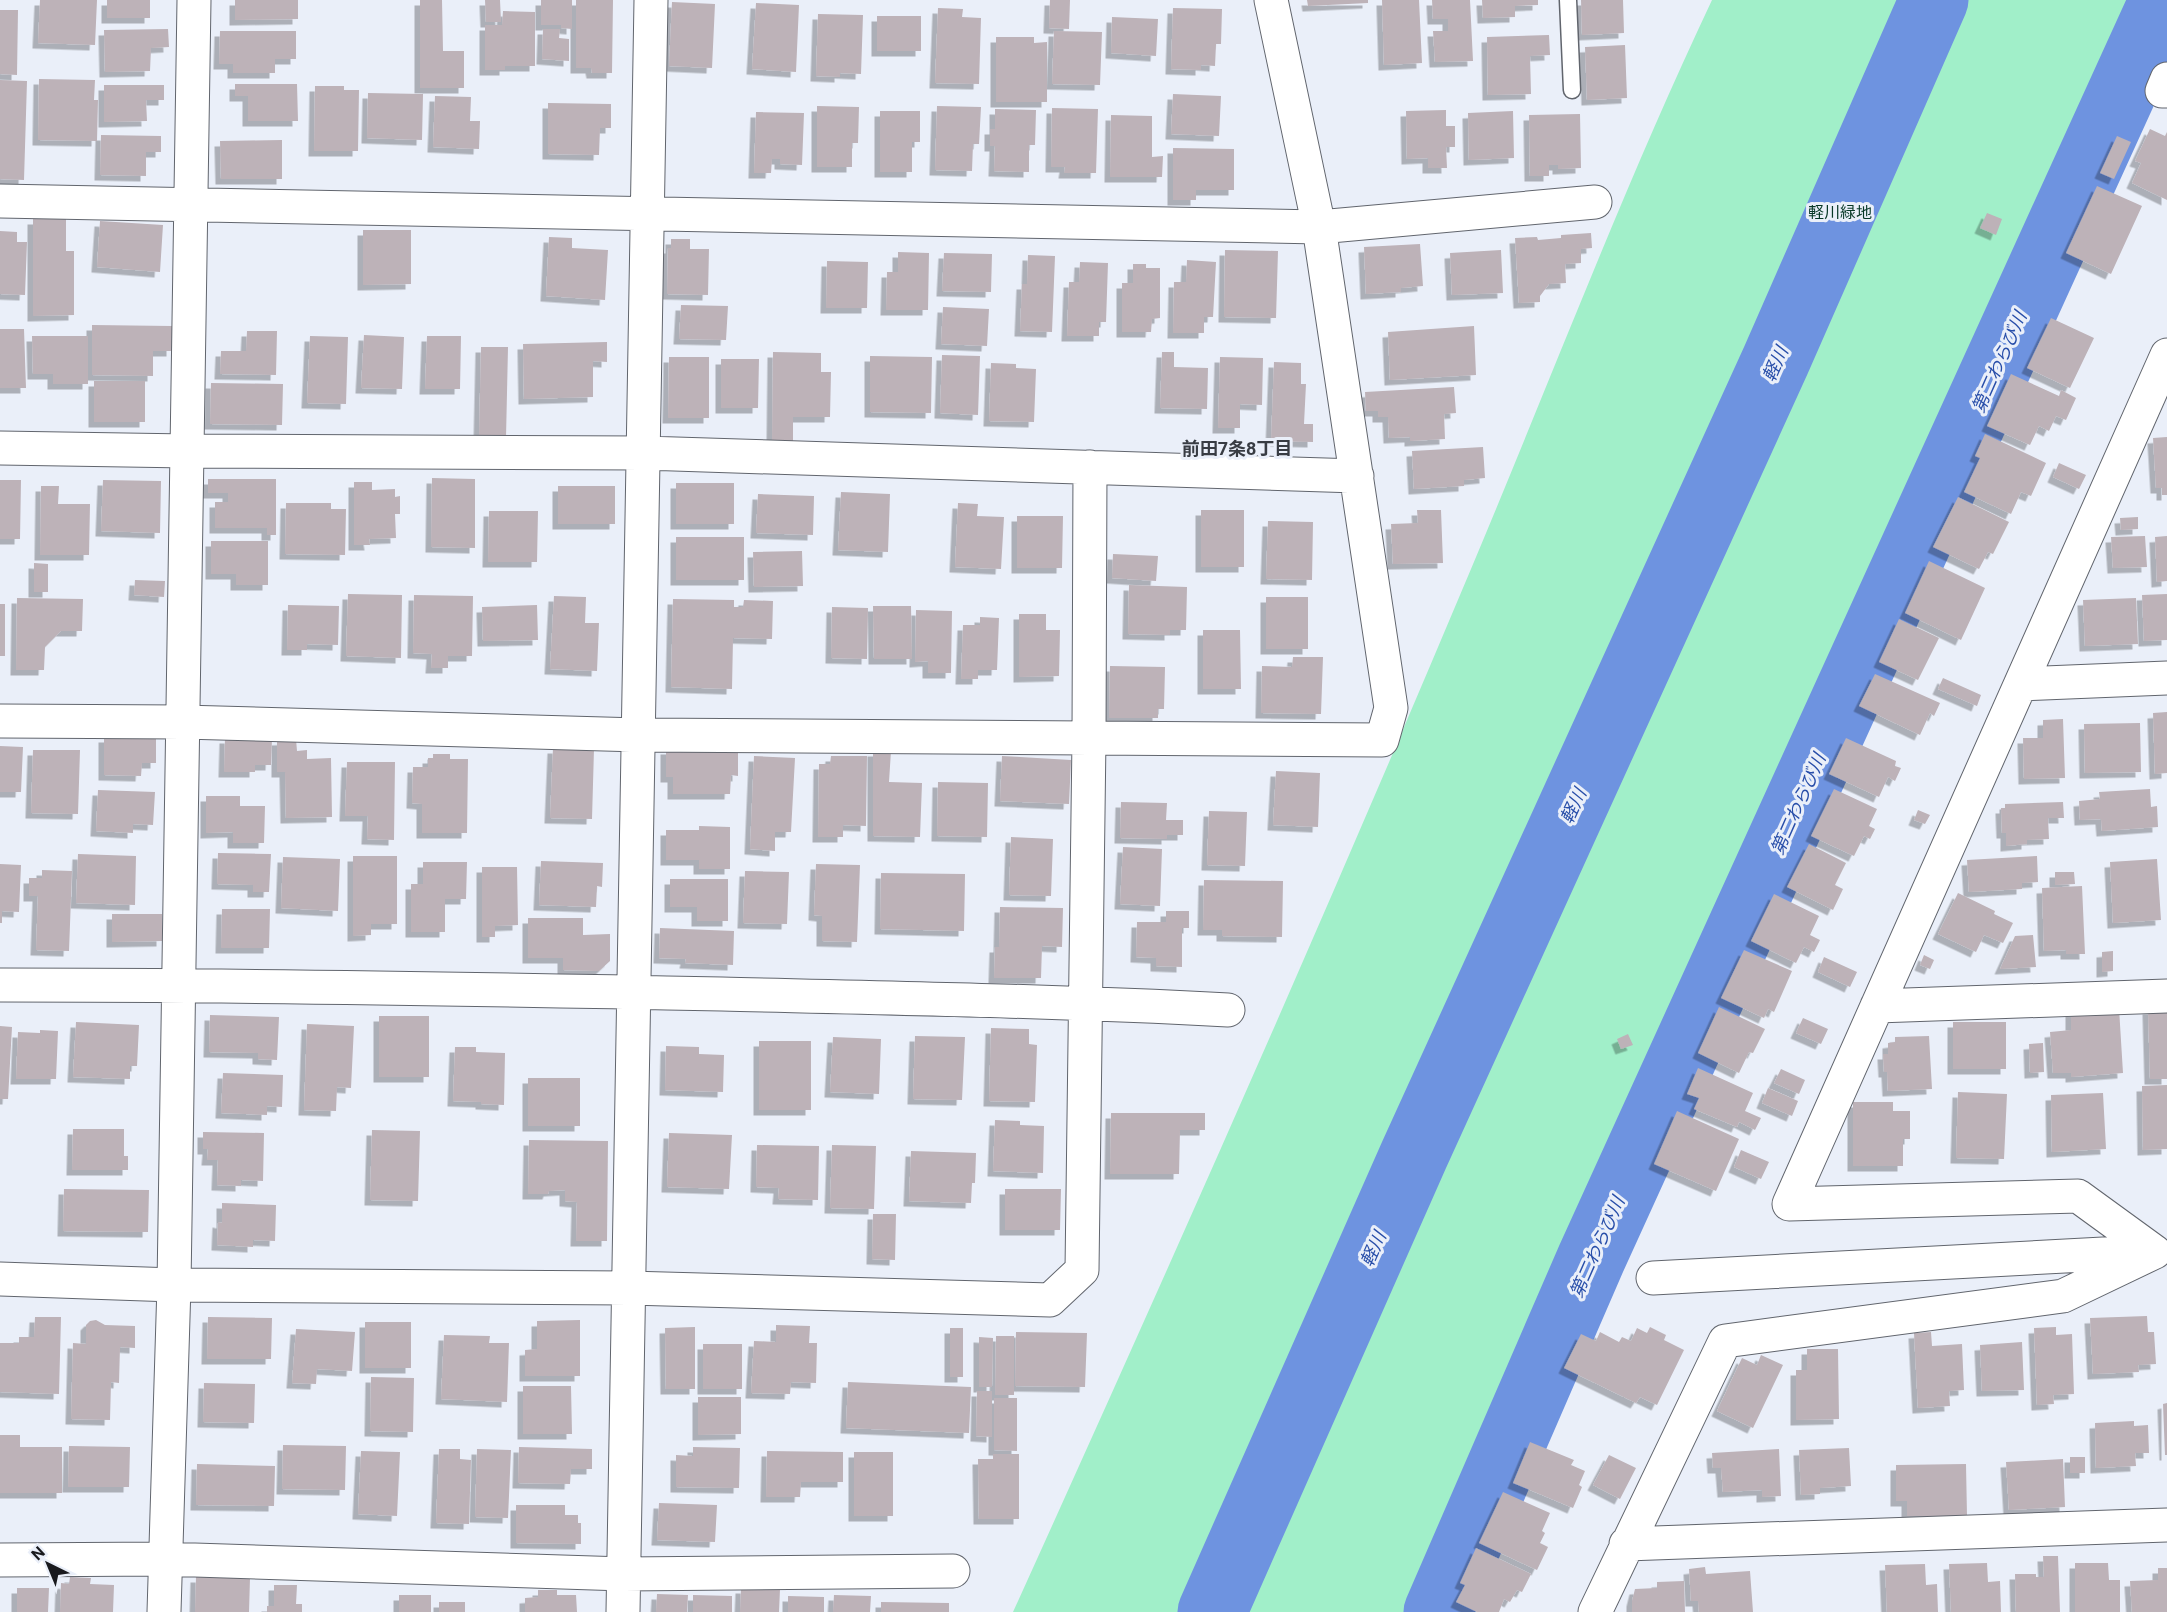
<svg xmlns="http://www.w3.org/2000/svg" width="2167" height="1612" font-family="Roboto,'Noto Sans JP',sans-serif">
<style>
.green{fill:#a1efc9}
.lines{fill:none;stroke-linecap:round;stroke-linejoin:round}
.river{stroke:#6e93e0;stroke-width:69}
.building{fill:#bdb2b8;filter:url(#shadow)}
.service-casing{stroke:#61656d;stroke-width:19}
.minor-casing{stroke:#61656d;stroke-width:35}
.service{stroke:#fff;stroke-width:16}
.minor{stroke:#fff;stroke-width:33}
.labels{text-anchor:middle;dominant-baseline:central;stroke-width:6;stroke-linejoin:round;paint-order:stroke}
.park-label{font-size:16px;fill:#073826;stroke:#eaeff9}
.water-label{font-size:18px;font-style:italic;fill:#284ea9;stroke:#eaeff9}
.neighbourhood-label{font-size:18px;font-weight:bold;fill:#383c43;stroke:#eaeff9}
</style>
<defs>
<filter id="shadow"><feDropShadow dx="-5.5" dy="5.5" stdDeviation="0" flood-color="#0004"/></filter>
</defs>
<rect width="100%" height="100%" fill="#eaeff9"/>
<path class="green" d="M1712 0H2145L2020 311 1692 1005 1550 1332 1422 1612H1013C1170 1266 1324 919 1471 569 1551 379 1624 186 1712 0Z"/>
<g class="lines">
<path class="river" d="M1212 1612 1414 1155 1776 360 1934 0
M1438 1612 1591 1259 2164 0"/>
</g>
<path class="building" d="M40 0H97L95 45 38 43Z
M107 0H150V18H107Z
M235 0H298V19L235 20Z
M420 0H442L443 51H464V88H420Z
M485 0H500L501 22H486Z
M541 0H572V29L561 28V25H541Z
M576 0H613L612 73H592L591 68H576Z
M1050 0H1070L1069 29 1049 28Z
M1307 0H1368V3L1308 6Z
M1382 0H1419L1422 63 1384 65Z
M1432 0H1470L1473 61 1435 62 1433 31H1448V19H1433Z
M1482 0H1538V5L1515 6V17L1483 18Z
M1581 0H1623L1624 33 1582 35Z
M672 2 715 4 712 68 669 66Z
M756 3 799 5 796 72 752 69Z
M938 8 963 9 962 17 981 18 979 84 935 83Z
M1173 8 1222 9 1221 44H1216L1215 66 1201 65V70L1171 69Z
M0 10H18L17 75 0 74Z
M503 11 535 12V66H505V70H485V25H502Z
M818 14 863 15 861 74 840 73V77L816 76Z
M877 16H921V51H877Z
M1112 17 1158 19 1156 56 1111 53Z
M168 29 169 47 151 48 150 71 105 72 104 30Z
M543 29H560L559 38 569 39V61L542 59Z
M220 31H296V59H275V73H233V64H219Z
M1054 31 1102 32 1100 85 1052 84Z
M1549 35 1550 55 1530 56 1531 94 1488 95 1487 37Z
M996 37H1034V43L1047 42V102H996Z
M1625 45 1627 98 1587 100 1585 47Z
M39 79 95 80 94 100H98L97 141 38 140Z
M0 80 27 81 24 180 0 179Z
M235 84H297L298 121H248V96H235Z
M104 85H164V100H146L147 121 104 122Z
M315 86H344V90H359L358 151H314Z
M368 93 423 94 422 140 367 138Z
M1173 94 1221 96 1219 136 1171 134Z
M435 96 471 97 470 121H480L479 149 433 147Z
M548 103 611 104V128H600L599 155 548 154Z
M817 106 859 107 858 143H852V167H817Z
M937 106 981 107 979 144H973L972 171 935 170Z
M1052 108 1098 109 1096 173H1064L1065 167H1051Z
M995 109 1036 110 1035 145H1029V172L994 171 995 146H990V129H995Z
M1446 110V126H1455V147H1446L1447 168H1428V158L1407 159 1406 111Z
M880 111H920V142H912V172H880Z
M1513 111 1514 158 1469 160 1468 113Z
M756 112 804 113 802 165 780 164V159H772L771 173H754Z
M1580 114 1581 168 1558 169V165H1549V176H1530L1529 115Z
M1111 115 1152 116V157L1163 156 1162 177H1110Z
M2150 129 2165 136 2167 132V200L2132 183 2141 163 2135 161Z
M101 135 161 136V152H146V176L100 175Z
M2117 136 2131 142 2114 179 2100 173Z
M282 140V179H221L220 141Z
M1173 148 1234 149V190H1196V200H1173Z
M2097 186 2142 206 2111 274 2066 253Z
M1987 213 2002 219 1996 235 1980 228Z
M33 219H66V251H74V315L33 316Z
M100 221 163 225 160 272 97 267Z
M363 230H411V284L363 285Z
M0 231 17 232V242H27L25 295 0 294Z
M1591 233 1592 248 1581 249V263L1565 264 1566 283 1549 284 1540 296V302L1519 303 1515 238 1537 237 1538 240 1561 238V235Z
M549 237 572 238V248L608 250 605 300 546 296Z
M671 239H690V249H709L708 295 667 294 668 248H671Z
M1420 244 1423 286 1401 288V292L1366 294 1364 247Z
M1225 250 1278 251 1276 318 1224 317Z
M1501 250 1503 293 1452 295 1450 253Z
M898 252 929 253 928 310H886L887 272H898Z
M944 253 992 254 991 292 942 291Z
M1028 255 1055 256 1052 332 1020 331 1022 284H1027Z
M1187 260 1216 262 1213 317H1204V333H1173L1174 282H1186Z
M827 261 868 262 867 308H826Z
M1080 262 1108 263 1106 322H1099V336H1067L1069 282H1079Z
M1133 264H1146V268H1160V318L1152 319 1151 332H1122V283H1133Z
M681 305 728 306 726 340 679 339Z
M943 307 989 309 987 346 941 344Z
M2051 318 2094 338 2070 388 2027 368Z
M92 325 172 326V351H153V376L92 375Z
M1474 326 1476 375 1390 380 1388 332Z
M0 329H24L26 388H0Z
M247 331H277L276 375 220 374 221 351H246Z
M364 335 404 337 402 389 361 388Z
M32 336H88V384H53V374H33Z
M310 336 348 337 346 404 307 403Z
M427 336H461L460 389H425Z
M607 342V362L593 361V397L524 399 523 344Z
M481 347H508L506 438H479Z
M773 352 821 353V372H831L830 417H793V442L772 443Z
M1162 352H1174V367L1208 368 1207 409 1160 408Z
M942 355 980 356 978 415 940 413Z
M870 356 932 357 931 413 870 412Z
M669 357H709V418H668Z
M1220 357 1263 358 1262 405 1240 404V428H1218Z
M721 359H759L758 408H721Z
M1274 362 1301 363V384H1306L1304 424H1313V442L1271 441Z
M991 363 1016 364V368L1036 369 1034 422 989 421Z
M2011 374 2059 396 2061 390 2076 398 2066 420 2056 416 2049 431 2039 426 2030 445 1987 426Z
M94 381H145V422H94Z
M211 383 283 384 282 425 210 424Z
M1454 387 1456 413 1444 414 1445 439 1410 441V437L1389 438 1388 417H1378V411H1366L1365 392Z
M1985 434 2046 463 2031 496 2021 492 2011 514 1964 492 1980 458 1975 456Z
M2167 437V495H2162V488H2156L2153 438Z
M1483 447 1485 478 1464 480V486L1414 489 1412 451Z
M2059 463 2086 475 2079 489 2053 477Z
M432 478 475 479V548L431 547Z
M208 479H276V535H267V528H215V502H228V493H208Z
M0 480H21L20 539H0Z
M103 480 161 481 160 533 101 531Z
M354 482H372V490L395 489V497L400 496V514H395L396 538 369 539 370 545H354Z
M676 483H734V524H676Z
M41 486H59L58 504H90L89 555H40Z
M558 486H615V524H558Z
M841 492 890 494 888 552 838 550Z
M758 494 814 496 813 535 756 533Z
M1958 497 2009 522 1993 554 1988 552 1979 569 1933 547Z
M286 503H331V509H346L345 555 285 554Z
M958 503 978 504 977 516 1004 517 1001 569 955 567Z
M1201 510H1244V567H1201Z
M1417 510H1441L1443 563 1393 564 1391 524 1418 523Z
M489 511H538L537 562H488Z
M1017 516H1063L1062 568H1017Z
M2138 517V529L2121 530 2120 518Z
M1268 521 1313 522 1312 580 1266 579Z
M2145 536 2147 567 2113 568 2111 537Z
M2167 536V581L2157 582 2155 537Z
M676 537H744V580H676Z
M211 541H268V585H236V574H211Z
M802 551 803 586 754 587 753 552Z
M1113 554 1158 556 1156 581 1112 578Z
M1929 561 1985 588 1961 640 1905 613Z
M34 563 48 564V592H34Z
M135 580 165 581 164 597 134 595Z
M1129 585 1187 587 1186 630H1170V635L1128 634Z
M348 594 402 595 401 658 346 656Z
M2167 594V640L2144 641 2142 595Z
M414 595 473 596 472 656H448V668H431L432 654 413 653Z
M554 596 586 597 585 623H599L597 671 550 669Z
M1266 597H1308V649H1266Z
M17 598 83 599 82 631H61L45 647 44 670H16Z
M2136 598 2138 644 2085 646 2083 600Z
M673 599 734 600V607H743L744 600 773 601 772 639 733 638 732 689 671 687Z
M0 604H5V656H0Z
M288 605 339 606 338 645 307 644V650H287Z
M537 605 538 640 483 641 482 607Z
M873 606H911L912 659H874Z
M832 607 868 608 867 659 831 658Z
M916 610 952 611 951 673H928V661L915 662Z
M1019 614H1046V630H1060L1059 676 1019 677Z
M980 617 999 618 997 670H978V679H961L963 625H980Z
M1899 619 1939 638 1918 680 1879 662Z
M1203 630H1240L1241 689H1203Z
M1293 657H1323L1321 714 1261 713 1262 666 1292 667Z
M1110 666 1165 667 1164 709H1158V718H1109Z
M1875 674 1940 703 1934 716 1930 713 1920 735 1859 706Z
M1943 678 1981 695 1977 706 1938 689Z
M2167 712V773L2155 774 2153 713Z
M2063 719 2065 778 2024 779 2023 738H2043V720Z
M2140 723 2141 772 2085 773 2084 724Z
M104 737H156V763H142L141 776 104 775Z
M225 738 272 739 271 765H255V772H224Z
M1846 738 1896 761 1895 766 1901 768 1895 781 1888 777 1879 797 1829 774Z
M296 739 297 751 307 750V759L331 758 332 817 286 818 285 772H277V740Z
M0 746 23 747 21 792H0Z
M553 748 594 749 592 819 550 818Z
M666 749H738V776L731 775 730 794H673V777H666Z
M33 750H80L78 814 31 813Z
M873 751H891L889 782 922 783 920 837 873 836Z
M433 754H450V759H468L467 833H422V804L412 803 413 767H428V758H433Z
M754 756 795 758 791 832H775V851L750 849Z
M831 756H867L866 826 843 825V837H818L819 764H830Z
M1002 756 1071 760 1069 804 1000 801Z
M347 762H395L394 840 367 839 368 816H345Z
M1276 771 1320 773 1318 827 1273 825Z
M938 782 988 783 987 837 937 836Z
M1834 789 1877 809 1869 826 1875 829 1870 839 1864 836 1854 856 1811 836Z
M2150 789 2151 807 2157 806 2158 827 2102 831 2101 819 2080 820 2079 801 2100 799 2099 792Z
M98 790 155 792 153 825 133 824V833L96 831Z
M206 796H240V806H265L264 843H233V832L206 833Z
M1121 802 1167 803 1166 820H1183V835H1167V839L1120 838Z
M2063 802 2064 818H2048L2049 839 2027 840V844L2006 846V833H2002L2001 808H2005V804Z
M1918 810 1930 815 1925 824 1914 820Z
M1209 811 1247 812 1245 866 1207 865Z
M699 826 730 827V869H699V860H666V830H699Z
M1011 837 1053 839 1051 896 1009 895Z
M1809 844 1846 863 1835 885 1843 889 1833 910 1787 887Z
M1123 847 1162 849 1160 906 1120 904Z
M218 853 271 854 269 892H253V885L217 884Z
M78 854 136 856 135 905 76 903Z
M353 856H397V924H371V935L353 936Z
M2037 856 2038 882 2022 883V889L1969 892 1967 860Z
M283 857 340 859 338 911 281 908Z
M2157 859 2161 920 2113 923 2110 862Z
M541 861 603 863 602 887 597 886 596 907 539 905Z
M423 862H467L466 899H445V932H411V884H423Z
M0 864 21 865 19 912 2 911V923H0Z
M816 864 860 865 857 942 822 941V916L814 915Z
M482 867H517L518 925 495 926V937H482Z
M42 870 72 871 69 951 36 950 38 896H29V878H42Z
M745 871 789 872 787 924 743 923Z
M2055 872H2074L2075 884 2055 885Z
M881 873 965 874 964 931 880 929Z
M670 879H728V921H697V907H670Z
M1204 880 1283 881 1282 937 1222 936V930H1203Z
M2082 886 2085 954H2066V950L2044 951 2042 888Z
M1958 893 1995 911 1994 914 2013 923 2003 943 1984 935 1976 952 1938 934Z
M1774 894 1819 916 1810 935 1820 940 1814 952 1804 947 1796 963 1751 941Z
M1000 907 1063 908 1062 947 1042 946 1041 978H994L995 947H999Z
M222 909H270L269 948H221Z
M1166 911H1189V928H1182V967L1156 966V958L1136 957 1137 922H1166Z
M112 914H162V941L112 942Z
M528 918H583V935L610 934V961L599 971 563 970V958H528Z
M660 928 734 931 733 965 685 963 686 959 659 958Z
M2033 935 2036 967 2000 969 2015 936Z
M1744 950 1792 971 1774 1012 1768 1009 1764 1018 1721 998Z
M2113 951V971L2102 972V952Z
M1924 955 1934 960 1930 969 1920 965Z
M1824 957 1857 972 1850 987 1818 972Z
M1719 1007 1765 1029 1753 1053 1749 1052 1739 1073 1698 1053Z
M2119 1008 2123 1073 2071 1077V1073H2053L2050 1032 2071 1030V1011Z
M2167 1008V1079H2150L2148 1009Z
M210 1015 279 1017 277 1060 258 1059V1053L209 1052Z
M379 1016H429V1077H379Z
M1803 1018 1828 1029 1821 1044 1796 1033Z
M76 1022 139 1025 137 1066H130V1079L73 1077Z
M1953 1022H2006V1069H1953Z
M307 1024 354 1026 351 1088 337 1087 336 1111 304 1110Z
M0 1026 12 1027 8 1099H0Z
M991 1028 1029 1029V1044L1037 1045 1035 1102 989 1101Z
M40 1030 58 1031 56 1079H16L18 1032 40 1033Z
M1628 1034 1633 1045 1621 1049 1617 1039Z
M915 1036 965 1037 962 1100 913 1099Z
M1929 1036 1932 1089 1888 1091 1887 1072H1884L1883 1054H1888V1043L1895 1042V1037Z
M833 1037 881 1039 879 1094 830 1092Z
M759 1041H811V1110H759Z
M2043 1043 2044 1072 2030 1073 2029 1044Z
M666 1046 699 1047V1054L724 1055 723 1092 665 1090Z
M455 1047H476V1052L505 1053 504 1105 481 1104V1102L453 1101Z
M1698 1068 1753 1093 1745 1111 1761 1118 1755 1130 1739 1122 1737 1127 1694 1109 1699 1098 1687 1094Z
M1781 1069 1805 1080 1799 1094 1774 1083Z
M223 1073 283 1075 282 1107 267 1106V1115L221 1113Z
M528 1078H580V1126H528Z
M2167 1085V1149L2143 1150 2142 1086Z
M1768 1088 1798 1101 1792 1116 1762 1103Z
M1958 1092 2007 1094 2004 1159 1956 1158Z
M2103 1093 2106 1149 2052 1152 2051 1095Z
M1853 1102H1893V1111H1910V1139H1903V1166H1853Z
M1677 1111 1739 1139 1716 1191 1654 1164Z
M1111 1113H1205V1130H1180L1179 1174H1110Z
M995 1120 1020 1121V1125L1044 1126 1043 1173 993 1171Z
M73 1129H124V1156H128V1170H72Z
M372 1130 420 1131 418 1201 370 1200Z
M203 1132 264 1133 263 1181 241 1180V1186L217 1185 218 1160H207L208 1149H203Z
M669 1133 732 1135 729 1189 667 1187Z
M529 1140 608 1141 607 1241H576L577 1202 565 1201V1190L549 1191 548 1194H528Z
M757 1145 819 1146 818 1200 778 1199 779 1188 756 1187Z
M832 1145 876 1146 874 1209 830 1208Z
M1741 1150 1769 1162 1761 1179 1734 1167Z
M911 1151 976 1153 975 1183H972L971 1203 909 1201Z
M64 1189 149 1190 148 1232 63 1231Z
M1005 1189H1061L1060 1230H1005Z
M222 1203 276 1205 275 1241 253 1240V1247L217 1245 218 1222 222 1223Z
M873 1214H896L895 1260 872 1259Z
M2147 1316 2148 1332H2154L2156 1364 2138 1365 2139 1372 2093 1374 2090 1318Z
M35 1317H61L59 1394 0 1392V1343H19V1337H34Z
M208 1317 272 1318 271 1359H207Z
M96 1320 105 1325 135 1326V1348L120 1347 119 1383 111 1382 110 1420 71 1419 73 1343 86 1344V1325L90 1321Z
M580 1320V1376H525V1350L537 1349V1321Z
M365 1322H411V1368H365Z
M776 1325 810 1326 809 1343H817L816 1383 791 1382 790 1394 751 1393 754 1341 776 1342Z
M695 1327V1389H666L665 1328Z
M1650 1327 1666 1335 1664 1340 1684 1350 1657 1405 1640 1397 1636 1403 1564 1368 1581 1334 1596 1341 1600 1332 1619 1342 1622 1337 1631 1341 1637 1328 1647 1333Z
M2056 1327V1335L2072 1334 2074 1394 2053 1395 2054 1404 2037 1405 2034 1328Z
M950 1328H963V1377H950Z
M296 1329 355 1332 352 1371 317 1369 316 1384 292 1383Z
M1016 1332 1087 1333 1085 1387 1015 1386Z
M1931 1332 1932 1346 1962 1344 1964 1390 1949 1391 1950 1406 1918 1408 1914 1333Z
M444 1335 490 1336 489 1343H509L507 1402 441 1399Z
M996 1336H1014V1395H995Z
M979 1337 993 1338 992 1387H979Z
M2022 1342 2024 1390 1982 1391 1980 1345Z
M703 1344H742V1389H703Z
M1807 1349H1838L1839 1419 1796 1420V1370H1807Z
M1761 1355 1783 1365 1753 1428 1717 1411 1742 1358 1757 1365Z
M371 1377 414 1378 413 1432 370 1431Z
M848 1382 971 1387 969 1433 846 1428Z
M204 1383 255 1384 254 1423 203 1422Z
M523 1386H571L572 1434H523Z
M977 1391H992V1437L976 1436Z
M698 1397H741V1434L698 1435Z
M994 1398H1017V1451L994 1450Z
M2167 1403V1455H2165L2163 1404Z
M2134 1421V1426L2148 1425 2149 1453H2135L2136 1466 2096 1468 2095 1423Z
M0 1435H20V1447H62V1493H0Z
M1530 1442 1574 1460 1571 1465 1585 1471 1579 1485 1582 1487 1573 1508 1513 1483Z
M283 1445 346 1446 345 1490 282 1489Z
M69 1446 130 1447 129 1487H68Z
M519 1447 592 1449V1469H571L570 1484 518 1483Z
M693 1447 740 1448 739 1488 676 1487V1455L693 1456Z
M1849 1448 1851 1486 1820 1488V1494L1801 1495 1799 1450Z
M439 1449H460V1459L471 1460 469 1524 436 1523Z
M477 1449 511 1450 508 1518 475 1517Z
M1779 1449 1781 1496 1762 1497V1490L1723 1492 1721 1468H1713L1712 1453Z
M361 1451 400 1452 397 1516 358 1514Z
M767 1451 843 1452V1482H801L800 1497H766Z
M854 1452H893V1516H854Z
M993 1454H1019V1519H979L978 1459H993Z
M1609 1455 1636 1468 1620 1499 1593 1485Z
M2070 1457H2085V1473H2070Z
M2063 1459 2065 1507 2009 1510 2006 1462Z
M197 1464 275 1466 274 1506 196 1505Z
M1966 1464 1967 1516H1907V1501H1896V1465Z
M1503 1492 1550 1513 1542 1531 1545 1533 1540 1543 1548 1547 1537 1570 1479 1543Z
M659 1503 717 1505 715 1542 657 1540Z
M516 1505H565V1515H578V1523H581V1544L516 1543Z
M1476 1548 1531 1574 1522 1592 1517 1590 1510 1602 1504 1599 1499 1612H1477L1456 1602 1465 1585 1460 1583Z
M2043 1556H2058L2060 1612H2016L2015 1574H2036V1577H2044Z
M1987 1563 1988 1582 2000 1581 2001 1612H1951L1949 1564Z
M2075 1563H2108L2109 1580H2120V1612H2075Z
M1925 1564 1926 1585 1937 1584 1938 1612H1887L1885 1565Z
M1705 1567 1706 1574 1750 1571 1753 1612H1699L1698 1601H1691L1689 1569Z
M2158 1568H2167V1612H2132L2130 1581 2158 1580Z
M70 1577 91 1578 90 1584 114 1585 113 1612H60L61 1583 69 1584Z
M196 1577 250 1578 249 1612H195Z
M1684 1581 1685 1612H1632V1601L1635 1589 1657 1588V1582Z
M274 1585H297L296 1604H302V1612H267V1606H274Z
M17 1588H49L48 1612H17Z
M741 1588 780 1589 779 1612H740Z
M538 1590H557V1595H576L577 1612H525V1598L538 1597Z
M657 1594 688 1595 687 1612H656Z
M399 1595H431V1612H399Z
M693 1595 732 1596V1612H693Z
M834 1595 871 1596 870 1612H833Z
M788 1596 824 1597V1612H788Z
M439 1602H465V1612H439Z
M881 1602 949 1603V1612H881Z"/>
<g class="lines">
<defs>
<path id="service" d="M1568 0 1572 90"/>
<path id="minor" d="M2167 79 2162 91H2167
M0 201 1319 227 1595 202
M0 448 188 451 644 453 1357 476
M2021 684 2167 678
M0 721 183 722 639 735 1382 740 1391 708 1319 227 1271 0
M0 985C241 985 481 989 722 994 891 998 1059 1001 1228 1010
M1877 1006 2167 996
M1653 1278 2141 1252
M0 1279 174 1285 629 1288 1050 1300 1082 1270 1089 738 1090 467
M1626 1544 2167 1525
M0 1560 164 1559 624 1574 953 1571
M164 1612 174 1285 194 0
M623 1612 651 0
M1595 1612 1725 1341 2063 1296 2155 1252 2078 1196 1789 1204 2167 355"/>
</defs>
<use href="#service" class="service-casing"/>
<use href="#minor" class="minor-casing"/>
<use href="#service" class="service"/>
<use href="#minor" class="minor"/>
</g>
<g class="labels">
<g class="park-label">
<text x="1840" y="212">軽川緑地</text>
</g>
<g class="water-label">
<text transform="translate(1999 362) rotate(-66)">第二わらび川</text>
<text transform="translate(1775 364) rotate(-66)">軽川</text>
<text transform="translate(1798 804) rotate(-66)">第二わらび川</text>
<text transform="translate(1573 806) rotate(-65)">軽川</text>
<text transform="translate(1597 1247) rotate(-66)">第二わらび川</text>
<text transform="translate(1373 1249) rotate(-66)">軽川</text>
</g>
<g class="neighbourhood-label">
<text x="1237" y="448">前田7条8丁目</text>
</g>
</g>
<g transform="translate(48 1564) rotate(317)" stroke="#eaeff9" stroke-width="4.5" paint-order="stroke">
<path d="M0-4.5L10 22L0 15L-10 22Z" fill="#191a1e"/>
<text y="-9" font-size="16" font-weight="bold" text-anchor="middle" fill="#191a1e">N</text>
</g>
</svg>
